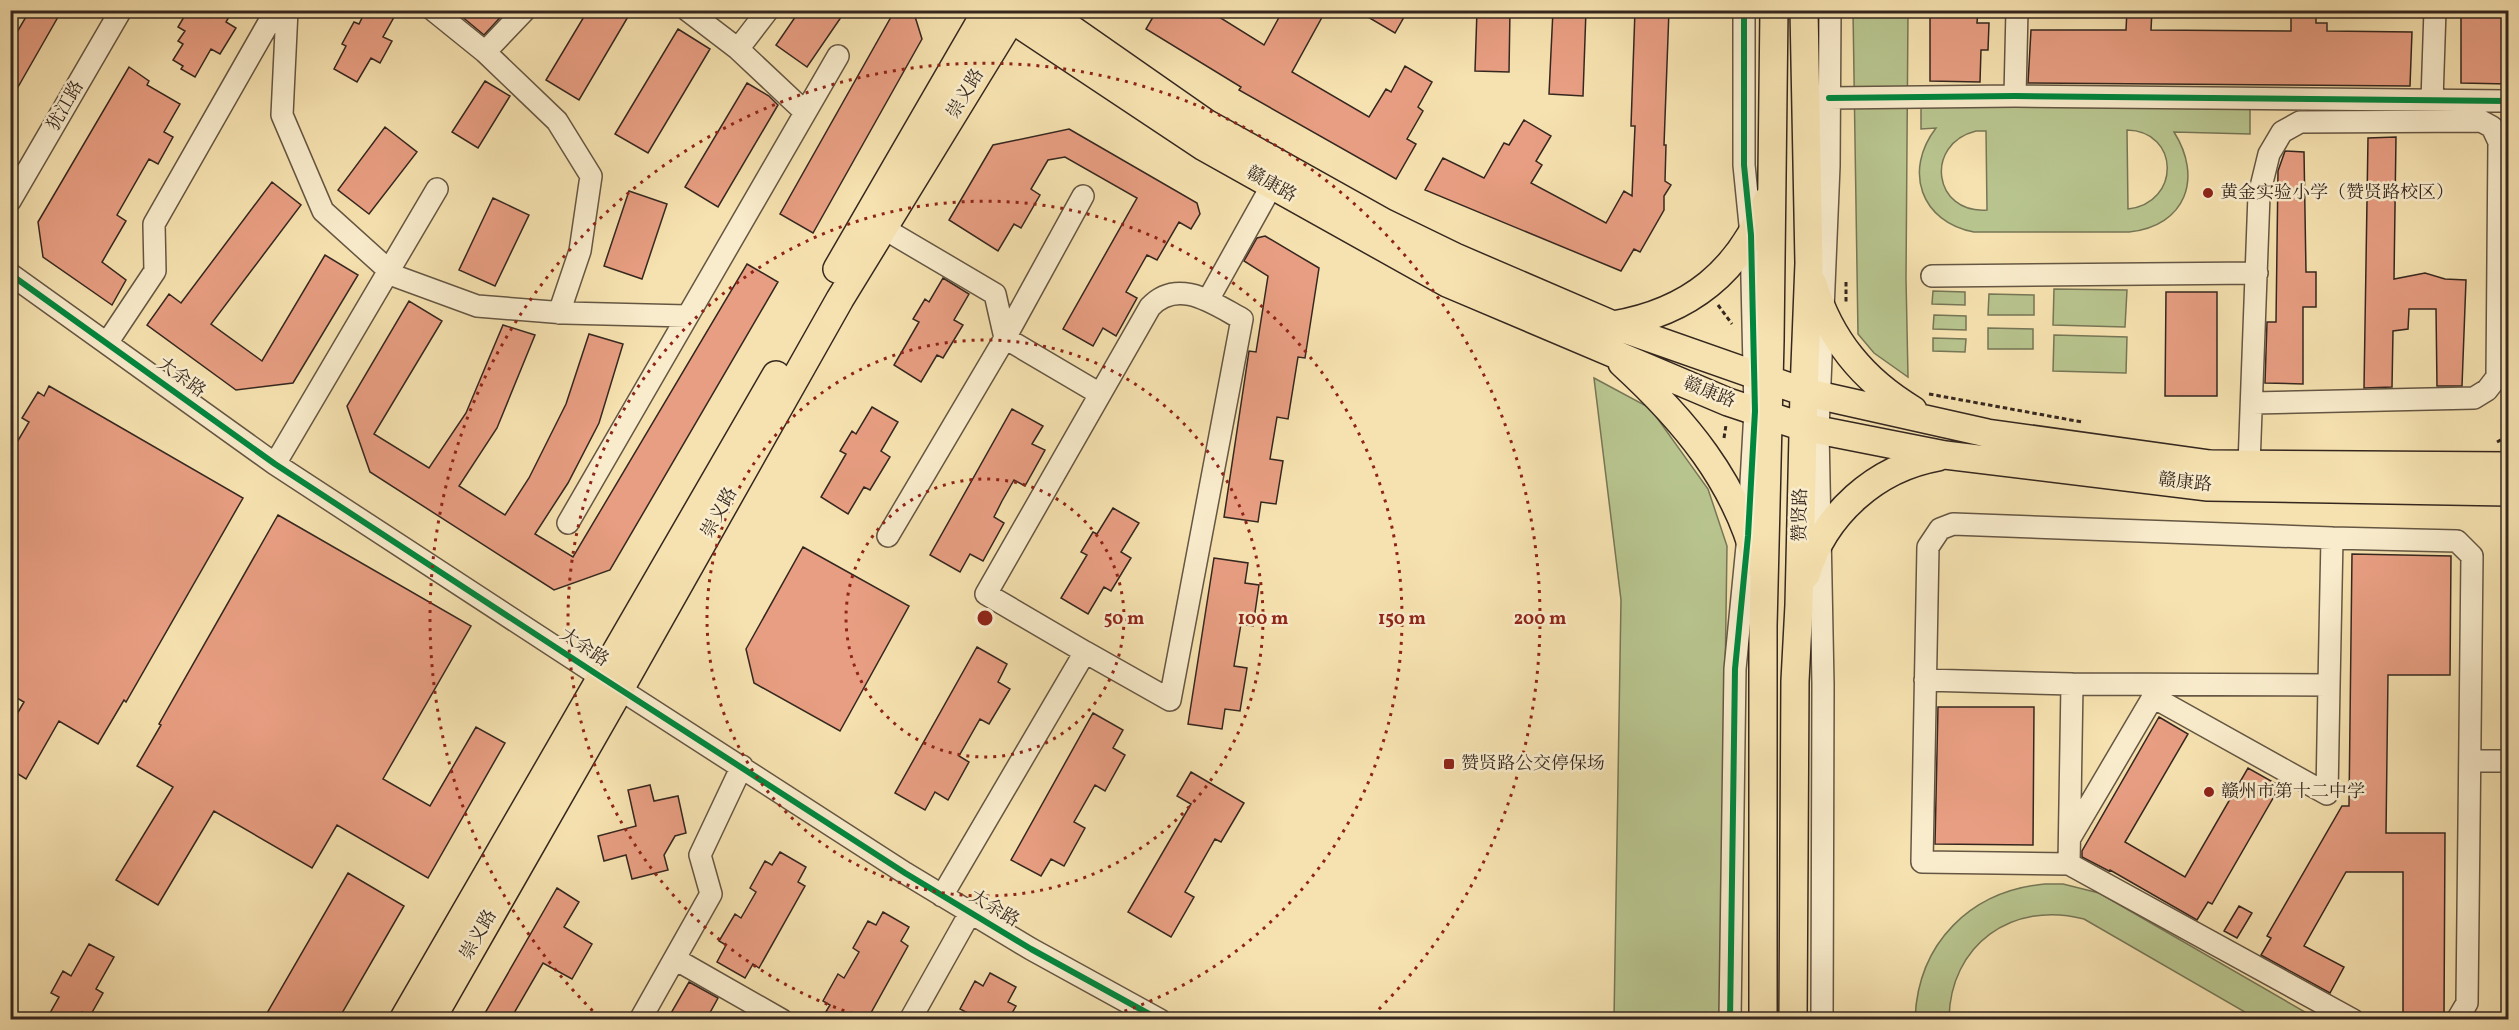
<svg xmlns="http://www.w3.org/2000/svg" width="2519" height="1030" font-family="Vollkorn,'Noto Serif SC',serif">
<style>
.green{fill:#b8c48e;stroke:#767656;stroke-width:1.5;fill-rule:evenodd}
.building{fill:#e89e82;stroke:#35271f;stroke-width:1.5}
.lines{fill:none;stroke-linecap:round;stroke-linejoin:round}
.minor-casing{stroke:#655643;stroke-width:24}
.major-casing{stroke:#35271f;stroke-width:30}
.path{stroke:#35271f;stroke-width:3;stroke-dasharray:4.5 3;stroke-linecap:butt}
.minor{stroke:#f9eccc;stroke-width:21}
.major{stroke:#f6e2b0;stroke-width:27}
.cycleway-casing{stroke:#f9eccc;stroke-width:10}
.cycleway{stroke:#00873e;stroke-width:6}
.ring{fill:none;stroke:#8f2418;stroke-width:3;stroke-dasharray:3 6}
.poi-dot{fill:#8f2418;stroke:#f9eccc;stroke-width:2}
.labels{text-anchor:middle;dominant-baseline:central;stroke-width:5;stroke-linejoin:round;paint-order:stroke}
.street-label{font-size:18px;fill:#35271f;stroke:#f9eccc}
.poi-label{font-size:18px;fill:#35271f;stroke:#f9eccc;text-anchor:start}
.centre{fill:#8f2418;stroke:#f9eccc;stroke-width:3}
.ring-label{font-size:18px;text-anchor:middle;font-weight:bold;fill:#8f2418;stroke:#f9eccc;stroke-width:5;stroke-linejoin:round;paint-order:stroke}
</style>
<rect width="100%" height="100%" fill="#f6e2b0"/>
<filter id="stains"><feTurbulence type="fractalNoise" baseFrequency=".00333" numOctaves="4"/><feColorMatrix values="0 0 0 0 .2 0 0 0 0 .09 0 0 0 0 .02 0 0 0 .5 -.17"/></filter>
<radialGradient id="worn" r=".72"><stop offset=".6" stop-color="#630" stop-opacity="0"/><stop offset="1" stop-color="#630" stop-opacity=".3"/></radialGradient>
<path class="green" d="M1853 11H1908L1906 278 1908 377 1874 353 1858 334Z
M1921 106 2250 109V134L2174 132C2203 178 2186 226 2129 232H1974C1921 222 1903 171 1936 128L1921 129ZM2127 130C2180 131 2181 203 2128 209ZM1976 131H1986L1987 210C1933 214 1924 144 1976 131Z
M2054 289 2127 290 2125 327 2053 325Z
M1933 291 1965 292V305L1932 304Z
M1989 294 2034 295V315H1988Z
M1934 315 1966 316V330L1933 329Z
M1988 328 2033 329V349H1988Z
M2054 335 2127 337 2126 373 2053 371Z
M1933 338 1966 339 1965 352 1933 351Z
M1594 378 1650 408 1708 489 1727 546 1720 1019H1614L1621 600Z
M2045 884H2063L2099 893 2317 1019H2257L2084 919C2012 900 1950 945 1949 1019H1915C1918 943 1970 891 2045 884Z"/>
<path class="building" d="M30 10H62L10 101V44Z
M188 10H233L226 22 236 28 220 54 211 49 195 77 181 69 183 66 173 60 183 44 178 41 185 31 178 27Z
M366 10H398L383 37 392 41 380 63 371 58 357 82 334 69 346 46 342 44 354 22 359 24Z
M454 10H507L484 35Z
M588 10H632L579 100 546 80Z
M800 10H846L807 67 776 45Z
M895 10H913L922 39 813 233 780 214Z
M1157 10H1208L1264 45 1283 10H1326L1292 72 1369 117 1386 89 1391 92 1405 66 1432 82 1418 107 1423 111 1407 139 1416 144 1396 179 1239 90 1241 87 1146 29Z
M1356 10H1408L1395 33Z
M1477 10H1510L1509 72 1475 71Z
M1553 10H1586L1583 96 1549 94Z
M1635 10H1669L1664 145H1666L1665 181 1671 185 1664 196V210L1640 252 1634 249 1621 271 1425 190 1443 158 1484 178 1504 143 1509 145 1524 120 1551 136 1536 161 1542 165 1531 183 1606 223 1624 191 1632 196 1635 126H1631Z
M1930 10H1978L1977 23H1989L1988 50H1981L1980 82 1930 81Z
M2127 10H2152L2151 30 2291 31V10H2316V23H2327V31L2412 32 2410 86 2028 83 2031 30H2126Z
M2461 10H2508V84L2461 83Z
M678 29 710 49 648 153 615 134Z
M129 67 149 81 147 85 180 104 164 132 173 137 158 164 149 159 117 215 126 221 102 262 126 280 112 305 43 257 38 222Z
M485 81 510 96 478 148 452 132Z
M747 83 769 96 778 105 718 207 685 187Z
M385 127 417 152 369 214 338 190Z
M1069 129 1197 203 1200 214 1191 229 1179 222 1157 260 1147 255 1126 292 1137 298 1116 336 1103 328 1093 346 1063 329 1137 198 1065 157 1048 160 1031 189 1040 195 1021 228 1014 224 998 251 949 220 993 145Z
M2396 137 2394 279 2425 273 2445 279 2466 280 2462 386H2437L2436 309H2409L2408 329 2393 331 2392 387 2364 388 2368 138Z
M2285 151 2304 152 2306 272H2316V307H2303V384L2265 383 2267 322H2276L2278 171Z
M272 182 301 205 211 324 262 361 325 255 358 275 293 383 236 390 147 325 169 294 181 303Z
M629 191 667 204 642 279 604 266Z
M493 198 529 215 495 286 459 270Z
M1265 236 1319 268 1305 358 1298 357 1288 419 1277 417 1270 459 1283 461 1276 504 1261 502 1258 522 1224 517 1249 351 1256 352 1268 276 1244 261 1257 238Z
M747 264 778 282 610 570 554 590 370 472 347 406 409 301 442 321 374 434 429 468 466 413 503 325 535 335 497 428 459 486 505 515 529 478 566 404 589 334 623 344 599 423 568 483 535 534 573 557Z
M943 278 969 294 954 320 963 325 943 358 937 355 921 382 894 365 919 322 913 319 925 299 929 302Z
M2166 292H2217V396H2165Z
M49 386 243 498 126 702 124 700 98 744 59 721 26 779 10 769V726L24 702 10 694V454L29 422 22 418 38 392 44 396Z
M872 407 898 422 881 451 890 457 870 490 864 487 848 514 821 497 846 454 840 451 852 431 856 434Z
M1012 409 1043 426 1032 444 1045 450 1025 486 1014 480 1002 501 994 517 1004 523 983 561 970 554 960 572 930 555Z
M1113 508 1139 523 1121 552 1131 558 1111 591 1104 587 1088 614 1061 598 1087 555 1081 552 1093 532 1097 534Z
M278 515 471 626 383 779 430 806 476 727 505 743 428 878 337 825 312 868 214 811 158 905 116 880 173 787 137 766 161 725 159 724Z
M803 547 909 606 840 731 754 683 746 649Z
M2352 554 2451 556 2450 675H2388L2386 833H2445L2444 1017 2403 1016V872H2346L2304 946 2344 967 2330 993 2261 955 2271 938 2267 936 2342 806H2349Z
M1214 558 1248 563 1245 583 1259 585 1253 626 1241 624 1234 666 1247 668 1240 711 1225 709 1222 729 1188 724Z
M977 647 1007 664 998 682 1010 689 989 724 980 719 959 756 969 762 948 800 935 792 925 810 895 793Z
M1938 707H2034L2033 845 1935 844Z
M1093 713 1123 730 1113 748 1125 755 1105 791 1095 785 1074 822 1085 828 1064 866 1051 859 1041 876 1011 860Z
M2159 717 2188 734 2125 842 2185 877 2248 768 2280 786 2212 904 2208 902 2197 920 2110 870 2109 871 2082 857V851Z
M1191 772 1244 803 1221 842 1215 839 1185 892 1194 897 1171 937 1128 912 1191 804 1177 796Z
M650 785 654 801 678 796 686 833 675 836 664 855 668 870 632 879 626 855 604 861 598 836 636 826 628 790Z
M780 852 806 867 798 882 805 886 759 968 753 964 745 978 717 962 726 945 719 941 735 914 741 918 756 892 750 888 765 861 772 865Z
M348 873 404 906 338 1020H263Z
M557 888 579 902 564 927 592 944 572 979 543 963 510 1020H481Z
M2239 906 2252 913 2237 938 2224 931Z
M883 912 909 927 901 941 908 946 867 1020H821L830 1005 823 1001 838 974 844 978 859 952 853 948 868 921 876 925Z
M89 944 114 957 96 989 103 993 90 1016 82 1012 78 1020H46L59 997 51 993 63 971 71 976Z
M990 973 1016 987 1008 1002 1016 1006 1008 1020H962L966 1012 960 1009 975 981 983 986Z
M689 982 718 998 706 1020H667Z"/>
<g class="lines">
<defs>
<path id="minor" d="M287 10 282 115 323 211 395 276 477 306 565 313 687 316
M433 10 485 52 557 121 591 176 580 251 559 313
M687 10 738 49 805 112
M738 49 768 10
M485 52 525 10
M2015 96 2017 10
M1829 98 2015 96 2508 101
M2432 100 2435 10
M10 201 121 10
M883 228 995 294 1005 338 1100 394
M10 274 275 464 601 677 905 873 1031 949 1160 1020
M1932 276 2257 273
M1208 300 1272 185
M107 343 155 271 154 224 276 10
M275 464 437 189
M2249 465 2259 195 2269 154 2282 132 2300 122 2481 121 2492 127 2499 142 2497 377 2487 390 2474 398 2253 403
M568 523 838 56
M888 536 1005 338 1083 196
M1925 680 2072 684
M2470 761H2508
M2070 838 2153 697 2327 794 2329 685
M2069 864 1922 862 1928 547 1940 529 1953 524 2332 538
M942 896 1085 652 1170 700 1242 319C1214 304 1178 277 1150 307L986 594 1085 652
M675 959 782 1020
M640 1020 711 894 700 855 742 766
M910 1020 970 913
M1730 1020 1735 669 1748 536 1755 411 1751 235 1744 165V10
M1822 1020 1823 684 1818 430 1829 166 1830 10
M2353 1020 2069 864 2072 684 2329 685 2332 538 2457 541 2472 556 2467 1003 2457 1020"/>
<path id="major" d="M998 10 1204 147 1447 283 1728 402 1803 427 1945 455 2208 487 2508 492
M1044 10 1206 123 1385 223 1455 257 1613 325 1804 392 1987 433 2210 464 2508 466
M837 269 987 10
M1813 284C1830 340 1863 380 1913 410
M1613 325C1690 312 1740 271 1768 199
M1622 363C1684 420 1736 481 1757 564
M1806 575C1824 514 1876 468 1938 457
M403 1020 776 375
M431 1020 620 689 840 299 1017 10
M1763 1020V626L1770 341 1774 10
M1793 1020 1795 681 1799 605 1804 392 1809 263 1804 10"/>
</defs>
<use href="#minor" class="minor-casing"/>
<use href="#major" class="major-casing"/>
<path class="path" d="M1846 282V303
M1718 305 1732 324
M1929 394 2082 422
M1724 438 1726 425
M2497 442 2508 436"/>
<use href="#minor" class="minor"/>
<use href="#major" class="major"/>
<defs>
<path id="cycleway" d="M1829 98 2015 96 2508 101
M10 274 275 464 601 677 905 873 1031 949 1160 1020
M1730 1020 1735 669 1748 536 1755 411 1751 235 1744 165V10"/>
</defs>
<use href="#cycleway" class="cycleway-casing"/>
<use href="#cycleway" class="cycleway"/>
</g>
<g class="ring">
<circle cx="985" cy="618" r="139"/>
<circle cx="985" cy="618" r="278"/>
<path d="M870 1019A417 417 0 1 1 1100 1019"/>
<path d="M599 1017A555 555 0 1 1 1371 1017"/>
</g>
<g class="poi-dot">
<circle cx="2208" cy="193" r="6"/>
<rect x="1443" y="758" width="12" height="12" rx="3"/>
<circle cx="2209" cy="792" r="6"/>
</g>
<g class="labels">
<g class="street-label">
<text transform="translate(966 94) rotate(-59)">崇义路</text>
<text transform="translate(66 106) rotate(-60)">犹江路</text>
<text transform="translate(1271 185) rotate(29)">赣康路</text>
<text transform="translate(181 378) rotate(36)">大余路</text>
<text transform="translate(1709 393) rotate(22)">赣康路</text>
<text transform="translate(2185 483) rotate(6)">赣康路</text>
<text transform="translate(720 513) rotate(-61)">崇义路</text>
<text transform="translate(1801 515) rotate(-89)">赞贤路</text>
<text transform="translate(584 648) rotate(33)">大余路</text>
<text transform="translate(994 909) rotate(31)">大余路</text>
<text transform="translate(479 935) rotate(-60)">崇义路</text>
</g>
<g class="poi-label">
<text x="2220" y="193">黄金实验小学（赞贤路校区）</text>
<text x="1461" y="764">赞贤路公交停保场</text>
<text x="2221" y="792">赣州市第十二中学</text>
</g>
</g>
<circle cx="985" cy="618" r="9" class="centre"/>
<g class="ring-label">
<text x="1124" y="624">50 m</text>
<text x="1263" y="624">100 m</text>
<text x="1402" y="624">150 m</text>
<text x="1540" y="624">200 m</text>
</g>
<rect width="2519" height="1030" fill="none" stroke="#f6e2b0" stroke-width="36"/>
<rect x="12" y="12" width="2495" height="1006" fill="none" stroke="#35271f" stroke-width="3"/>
<rect x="18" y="18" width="2483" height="994" fill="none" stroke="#35271f" stroke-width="1.5"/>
<rect width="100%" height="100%" filter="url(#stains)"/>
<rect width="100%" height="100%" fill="url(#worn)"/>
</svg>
